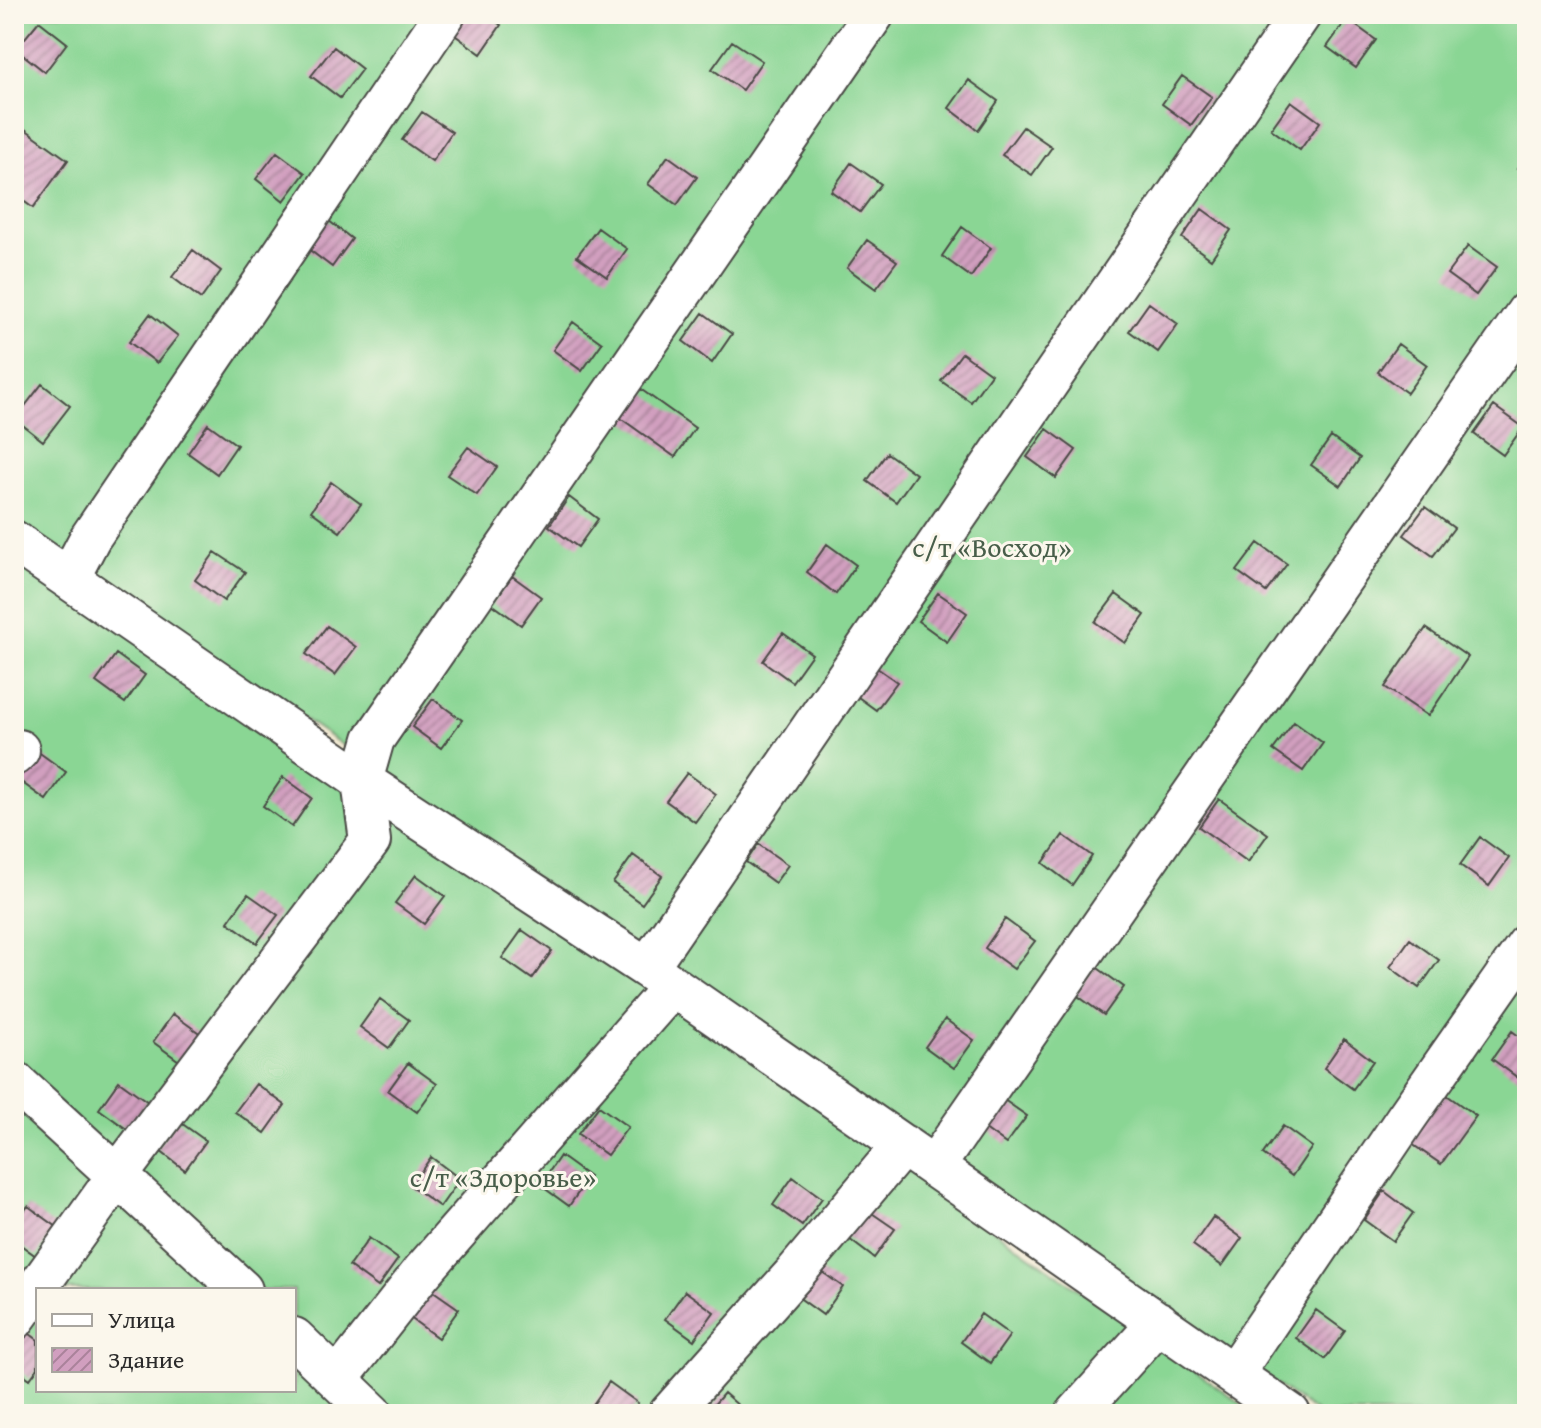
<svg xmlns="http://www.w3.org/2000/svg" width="1541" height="1428" font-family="'Gentium Book Plus',serif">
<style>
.garden{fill:#8ad694;stroke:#5a8060;stroke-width:2}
.building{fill:url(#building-hatch)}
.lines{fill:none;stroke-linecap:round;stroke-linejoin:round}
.minor-casing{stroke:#494844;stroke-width:44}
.minor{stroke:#fff;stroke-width:40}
.labels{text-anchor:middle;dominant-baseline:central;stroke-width:6;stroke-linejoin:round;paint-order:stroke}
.park-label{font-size:28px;fill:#485e4a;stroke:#fbf7ec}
</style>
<defs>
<pattern id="building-hatch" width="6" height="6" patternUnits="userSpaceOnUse" patternTransform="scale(2)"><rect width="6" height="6" fill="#d19fbf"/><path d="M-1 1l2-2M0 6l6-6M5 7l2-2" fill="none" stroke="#aa829b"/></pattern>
</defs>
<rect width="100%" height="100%" fill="#fbf7ec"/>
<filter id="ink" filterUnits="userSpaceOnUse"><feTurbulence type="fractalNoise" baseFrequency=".0125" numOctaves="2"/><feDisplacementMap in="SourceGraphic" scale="16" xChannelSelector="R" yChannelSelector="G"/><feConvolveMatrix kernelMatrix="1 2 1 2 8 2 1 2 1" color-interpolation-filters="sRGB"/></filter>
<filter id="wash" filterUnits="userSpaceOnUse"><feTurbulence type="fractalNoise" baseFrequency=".006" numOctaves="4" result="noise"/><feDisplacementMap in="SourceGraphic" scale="32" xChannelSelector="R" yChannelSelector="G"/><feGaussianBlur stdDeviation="1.8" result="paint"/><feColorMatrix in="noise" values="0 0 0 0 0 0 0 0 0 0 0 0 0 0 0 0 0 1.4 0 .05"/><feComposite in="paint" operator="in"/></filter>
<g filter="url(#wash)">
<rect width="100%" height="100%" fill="#f3ead3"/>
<path class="garden" d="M14 14H1527V1414H1319L14 520Z
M14 556 647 987 1256 1414H395L388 1409 294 1321V1290H261L14 1062Z
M14 1106 215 1290H38V1390H294V1363L350 1414H14Z"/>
<g id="blocks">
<path class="building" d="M465 14H485L501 25 481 54 452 33Z
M1347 19 1376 40 1356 68 1327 47Z
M39 21 67 43 45 72 16 49Z
M732 41 762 61 742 90 712 69Z
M334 47 362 69 340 98 311 76Z
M1182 76 1212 97 1191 125 1162 104Z
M969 80 998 101 978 130 949 108Z
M1291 101 1320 122 1300 150 1271 129Z
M422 112 452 132 432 161 402 140Z
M18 124 68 160 33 208 14 194V130Z
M1023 127 1052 147 1032 175 1002 155Z
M277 152 305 173 284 201 256 179Z
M1527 155V175L1517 169Z
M668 156 697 177 677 205 648 184Z
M851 163 881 184 860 212 831 191Z
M1202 209 1231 230 1211 259 1182 238Z
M324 217 352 239 332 267 303 245Z
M962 227 991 248 971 277 942 256Z
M598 228 627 249 607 277 577 256Z
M867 240 897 261 876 289 847 268Z
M1468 246 1497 267 1476 295 1447 274Z
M193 250 221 271 201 299 172 277Z
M1149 303 1178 324 1158 352 1129 331Z
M703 313 732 334 712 363 683 341Z
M150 314 178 336 157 363 129 342Z
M573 322 602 343 582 371 553 350Z
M1398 344 1427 365 1407 393 1378 372Z
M962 353 991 374 971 402 941 381Z
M42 384 70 406 43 441 15 419Z
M639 388 695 428 675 457 619 417Z
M1494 406 1523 427 1503 455 1474 434Z
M208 424 237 445 217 474 188 453Z
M1047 429 1076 450 1056 478 1027 457Z
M1331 437 1360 458 1341 486 1311 465Z
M468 447 497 467 477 495 447 475Z
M887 453 916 474 896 502 867 481Z
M331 482 361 504 340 532 311 511Z
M569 497 598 519 578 547 549 526Z
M1425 507 1454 528 1433 556 1404 535Z
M1258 543 1287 564 1266 592 1237 571Z
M827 544 856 565 836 594 807 572Z
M215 552 245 572 224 601 195 580Z
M512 576 541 597 521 625 492 604Z
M938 593 967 613 947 642 918 621Z
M1116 594 1145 615 1125 643 1095 622Z
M327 626 356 647 335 675 306 654Z
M1426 628 1468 657 1428 716 1385 687Z
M783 633 812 654 792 682 763 661Z
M116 654 145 675 125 703 96 682Z
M867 661 897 682 876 710 847 689Z
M433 699 462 720 441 748 412 727Z
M1294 722 1323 743 1303 771 1273 750Z
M37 751 66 772 46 800 17 779Z
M687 773 716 794 695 822 666 801Z
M283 777 312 798 292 827 263 806Z
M1219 799 1268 834 1248 862 1199 827Z
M1063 835 1092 856 1072 885 1043 863Z
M1480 837 1509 858 1489 886 1460 865Z
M758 844 788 865 775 883 746 862Z
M633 855 662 876 642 904 613 883Z
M416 875 445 896 424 924 395 903Z
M248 894 278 915 257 943 228 922Z
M1005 919 1035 941 1014 969 985 948Z
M522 930 552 951 532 979 502 958Z
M1410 939 1439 960 1419 988 1390 967Z
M1095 966 1124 987 1104 1015 1075 994Z
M380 999 409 1020 389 1048 360 1027Z
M173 1014 202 1035 182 1063 153 1042Z
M945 1019 974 1040 954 1068 925 1047Z
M1512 1031 1527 1042V1072L1521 1080 1492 1059Z
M1344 1039 1373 1061 1353 1089 1324 1068Z
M408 1063 437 1084 417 1112 388 1091Z
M119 1081 148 1102 128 1130 99 1109Z
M256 1084 285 1105 265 1133 235 1112Z
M1444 1093 1476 1116 1441 1164 1409 1142Z
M997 1095 1027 1116 1006 1144 977 1123Z
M599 1106 628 1127 607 1155 578 1134Z
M177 1120 206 1141 185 1170 156 1148Z
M1283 1126 1312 1147 1292 1176 1263 1154Z
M560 1156 589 1177 569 1206 540 1185Z
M431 1157 460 1179 440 1207 411 1186Z
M793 1177 822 1198 802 1226 773 1205Z
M1384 1191 1413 1213 1393 1241 1364 1220Z
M28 1206 57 1227 36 1256 14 1240V1224Z
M866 1209 895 1229 874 1258 845 1236Z
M1213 1217 1242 1238 1222 1266 1193 1245Z
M369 1238 398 1259 378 1287 349 1266Z
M814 1266 843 1287 823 1315 794 1294Z
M429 1288 459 1309 438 1338 409 1317Z
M685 1291 714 1312 694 1340 665 1319Z
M1316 1310 1345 1331 1325 1359 1296 1338Z
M981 1314 1010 1335 990 1363 961 1342Z
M22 1328 38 1340V1368L30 1379 14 1367V1339Z
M609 1382 638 1403 630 1414H594L589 1410Z
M724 1393 748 1414H706Z"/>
</g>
</g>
<g filter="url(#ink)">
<use href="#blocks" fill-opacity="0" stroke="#494844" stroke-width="2"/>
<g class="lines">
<defs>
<path id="minor" d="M14 541 362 781 647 968 1290 1414
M69 578 90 538 445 14
M14 755 19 750
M647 968 1301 14
M14 1081 242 1290
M934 1167 1527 312
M14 1320 118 1175 370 841 362 781 374 739 874 14
M294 1338 373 1414
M1233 1374 1406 1118 1527 945
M338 1379 422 1272 673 986
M669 1414 795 1273 903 1145
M1076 1414 1159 1322"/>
</defs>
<use href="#minor" class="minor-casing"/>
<use href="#minor" class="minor"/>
</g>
</g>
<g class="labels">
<g class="park-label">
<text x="992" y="546">с/т «Восход»</text>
<text x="503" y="1176">с/т «Здоровье»</text>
</g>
</g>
<rect width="1541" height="1428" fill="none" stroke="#fbf7ec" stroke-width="48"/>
<rect x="36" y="1288" width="260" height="104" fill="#fbf7ec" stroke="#a8a59f" stroke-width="2"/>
<rect x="52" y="1314" width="40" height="12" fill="#ffffff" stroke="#a8a59f" stroke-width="2"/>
<text x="108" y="1328" font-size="24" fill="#2b2b2b">Улица</text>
<rect x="52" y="1348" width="40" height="24" fill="url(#building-hatch)" stroke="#a8a59f" stroke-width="2"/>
<text x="108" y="1368" font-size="24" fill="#2b2b2b">Здание</text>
</svg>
